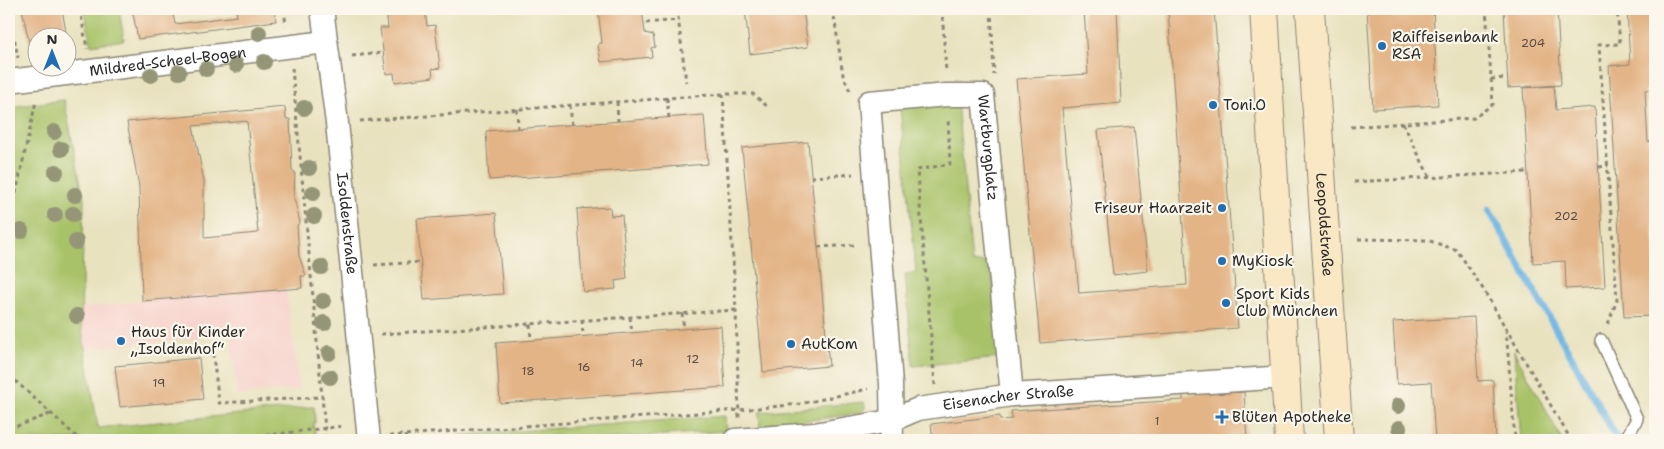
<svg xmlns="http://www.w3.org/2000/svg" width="1664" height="449" font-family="'Shantell Sans',sans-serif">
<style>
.built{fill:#f7d0ca}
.green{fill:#a8c268;stroke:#6a764a}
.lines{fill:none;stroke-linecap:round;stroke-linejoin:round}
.stream{stroke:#6bb4e3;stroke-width:7}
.building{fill:#e3b486;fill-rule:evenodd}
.lane-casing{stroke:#8a8675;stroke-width:14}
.street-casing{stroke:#8a8675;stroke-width:25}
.secondary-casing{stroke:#8a8675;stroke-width:30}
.path{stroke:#8a8675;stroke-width:3;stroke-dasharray:4 4;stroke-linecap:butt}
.lane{stroke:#fff;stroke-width:11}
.street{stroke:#fff;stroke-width:22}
.secondary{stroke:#fae7c3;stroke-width:28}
.tree{fill:#959678}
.poi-dot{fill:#1f6fb2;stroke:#fbf7ec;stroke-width:2}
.labels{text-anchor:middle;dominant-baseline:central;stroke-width:4.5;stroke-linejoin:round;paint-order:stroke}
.number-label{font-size:12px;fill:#594d42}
.poi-label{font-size:15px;fill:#2b2b2b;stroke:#fbf7ec;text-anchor:start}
.street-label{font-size:15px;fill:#2b2b2b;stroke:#fbf7ec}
</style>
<rect width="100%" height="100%" fill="#fbf7ec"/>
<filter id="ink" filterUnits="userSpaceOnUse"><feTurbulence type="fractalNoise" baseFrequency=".02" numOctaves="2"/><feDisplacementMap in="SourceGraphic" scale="10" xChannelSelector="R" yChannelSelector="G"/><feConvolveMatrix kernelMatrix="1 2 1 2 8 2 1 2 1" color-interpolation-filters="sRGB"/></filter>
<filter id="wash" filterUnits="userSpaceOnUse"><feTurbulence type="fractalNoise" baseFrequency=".0096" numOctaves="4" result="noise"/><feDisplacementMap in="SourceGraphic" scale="20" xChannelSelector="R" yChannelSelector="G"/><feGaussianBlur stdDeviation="1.12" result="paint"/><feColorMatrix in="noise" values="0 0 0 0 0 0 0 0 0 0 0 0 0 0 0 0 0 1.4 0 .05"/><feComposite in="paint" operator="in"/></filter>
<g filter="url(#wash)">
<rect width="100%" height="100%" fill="#e9e2bf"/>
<path class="built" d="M286 289 299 389 238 395 230 335 85 348 81 324 82 308 142 301Z"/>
<path class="green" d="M84 9H119L124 40 91 45Z
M64 100 84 199 81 324 98 428 311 407H314L315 423 313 424 317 440H9V107Z
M957 102 972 263 991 262 1000 358 913 366 905 274 916 272 900 107Z
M1514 351 1562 440H1521Z
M864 402 865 408 861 413 760 427 759 412Z
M725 416 726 431 591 440 408 439Z"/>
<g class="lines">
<path class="stream" d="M1489 210 1618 440"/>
</g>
<g id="blocks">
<path class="building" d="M22 9H62L67 38H38V51L31 52Z
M132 9H172L175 24 237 16 236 9H274L276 21 138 39Z
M386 9H425L427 26 435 25 440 68 432 69 433 77 395 82 394 73 386 74 380 28H388Z
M598 9H642L645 33 653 35 655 47 651 48 652 57 601 62 598 44 602 43Z
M745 9H803L808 47 750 54Z
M1084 9H1117L1121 103 1062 108 1079 293 1187 285 1168 9H1214L1238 328 1040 343 1016 79 1088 74Z
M1367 9H1433L1438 105 1373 109Z
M1504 9H1557L1561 85 1508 88Z
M1627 9H1655V89L1645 90 1648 142 1655 141V204H1652L1655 253V316L1624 317 1609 66 1630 64Z
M1554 86 1556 110 1595 107 1605 287 1566 289 1565 261 1533 263 1523 88Z
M285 107 286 119H290L292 170 295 172 294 198 300 223 297 225 299 256 306 276H301L302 288 142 301 139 187 127 122ZM247 121 258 233 204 238V181L193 126Z
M704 115 708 164 489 180 486 131Z
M1134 127 1148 271 1113 275 1098 130Z
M808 142 829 366 763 372 742 148Z
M610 207 611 216 622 215 627 279 615 281 616 289 583 292 577 209Z
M496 213 503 294 424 300 417 219Z
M1474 317 1478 381 1493 380 1496 440H1435L1431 382 1397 384 1393 322Z
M721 326 725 387 500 403 496 343Z
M199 358 203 399 120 407 115 366Z
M1244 392 1247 440H933L931 424 1000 416V420L1012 419 1011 411 1183 400V395Z"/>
</g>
</g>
<g filter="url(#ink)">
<use href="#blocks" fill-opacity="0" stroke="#8a8675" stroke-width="1"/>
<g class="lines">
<defs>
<path id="lane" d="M1601 340 1637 419 1625 440"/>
<g id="street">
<path id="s1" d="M322 9 337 123 369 440"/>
<path id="s2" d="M9 81 326 42"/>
<path id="s3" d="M735 440 814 434 890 421 918 409 1012 395 1285 377"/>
<path id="s4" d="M892 440 891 384 869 102 947 95H983L1012 395"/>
</g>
<g id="secondary">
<path d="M1264 9 1289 440"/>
<path id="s5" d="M1310 9 1339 440"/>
</g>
</defs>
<use href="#lane" class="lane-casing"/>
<use href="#street" class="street-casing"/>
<use href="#secondary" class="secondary-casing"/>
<path class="path" d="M80 9 87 49
M284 9 286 25
M677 9 686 82
M833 9 843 75 850 91
M942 9 946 72
M991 9 994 75
M646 23 678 20
M9 38 14 37 18 58
M352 56 383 53
M292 68 326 440
M1491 79 1508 78
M723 94 736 310 739 418
M667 98 669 118
M617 102 618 121
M570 105 572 125
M517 109 518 128
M360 121 723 94H753L768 107
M1403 123 1430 178
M1351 127 1474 118 1493 104 1486 9
M1599 167 1608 166
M811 177 853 174
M1354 182 1527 172
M9 225 36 101
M1358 239 1427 240 1457 250 1483 289 1571 440
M818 247 857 245
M374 265 421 262
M682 313 684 329
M630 317 632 333
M582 320 583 337
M530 324 531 340
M1608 324 1617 300 1599 45 1620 44 1617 9
M1506 329 1515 440
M381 334 736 310
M162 353 212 348 219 403 323 397
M9 375 80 440
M935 385 917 170 950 164 948 118
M9 429 50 414
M405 435 406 440
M390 436 739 410 800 404 868 389
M226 440 344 426"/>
<use href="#lane" class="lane"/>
<use href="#street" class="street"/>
<use href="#secondary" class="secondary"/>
</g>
<g class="tree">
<circle cx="259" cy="33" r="8"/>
<circle cx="264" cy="62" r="8"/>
<circle cx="236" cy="65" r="8"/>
<circle cx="206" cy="69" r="8"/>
<circle cx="179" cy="72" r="8"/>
<circle cx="151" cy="75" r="8"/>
<circle cx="304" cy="108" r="8"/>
<circle cx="54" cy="132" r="8"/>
<circle cx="61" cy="149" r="8"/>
<circle cx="309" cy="168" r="8"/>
<circle cx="56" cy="172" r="8"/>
<circle cx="313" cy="193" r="8"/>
<circle cx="75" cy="195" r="8"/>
<circle cx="73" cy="214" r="8"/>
<circle cx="55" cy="215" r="8"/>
<circle cx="314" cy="216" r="8"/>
<circle cx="21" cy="231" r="8"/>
<circle cx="76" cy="242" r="8"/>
<circle cx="321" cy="267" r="8"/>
<circle cx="323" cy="301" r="8"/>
<circle cx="77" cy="316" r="8"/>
<circle cx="324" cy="323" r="8"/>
<circle cx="329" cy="353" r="8"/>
<circle cx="330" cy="377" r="8"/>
<circle cx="1398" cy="406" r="8"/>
<circle cx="1399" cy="428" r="8"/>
</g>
</g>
<g class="poi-dot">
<circle cx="1382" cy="46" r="5"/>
<circle cx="1213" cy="105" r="5"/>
<circle cx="1222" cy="208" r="5"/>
<circle cx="1222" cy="261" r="5"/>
<circle cx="1226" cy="303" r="5"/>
<circle cx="121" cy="341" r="5"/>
<circle cx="791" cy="344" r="5"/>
<path d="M1219.5 409.5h5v5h5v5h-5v5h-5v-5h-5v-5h5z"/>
</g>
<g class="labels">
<g class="number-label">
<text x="1533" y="43">204</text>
<text x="1566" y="216">202</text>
<text x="693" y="359">12</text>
<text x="637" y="363">14</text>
<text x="584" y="367">16</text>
<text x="528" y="371">18</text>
<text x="159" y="383">19</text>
<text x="1157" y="421">1</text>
</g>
<g class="poi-label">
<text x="1392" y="37">Raiffeisenbank<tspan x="1392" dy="17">RSA</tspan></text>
<text x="1223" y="105">Toni.O</text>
<text x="1212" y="208" text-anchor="end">Friseur Haarzeit</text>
<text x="1232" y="261">MyKiosk</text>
<text x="1236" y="294">Sport Kids<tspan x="1236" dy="17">Club München</tspan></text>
<text x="131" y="332">Haus für Kinder<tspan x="131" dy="17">„Isoldenhof“</tspan></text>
<text x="801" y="344">AutKom</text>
<text x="1232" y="417">Blüten Apotheke</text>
</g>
<g class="street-label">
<text stroke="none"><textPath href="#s2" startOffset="160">Mildred-Scheel-Bogen</textPath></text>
<text stroke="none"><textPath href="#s4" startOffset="506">Wartburgplatz</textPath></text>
<text stroke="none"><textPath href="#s1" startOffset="216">Isoldenstraße</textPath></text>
<text stroke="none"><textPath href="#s5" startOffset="216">Leopoldstraße</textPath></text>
<text stroke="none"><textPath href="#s3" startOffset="278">Eisenacher Straße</textPath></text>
</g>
</g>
<rect width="1664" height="449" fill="none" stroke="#fbf7ec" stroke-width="30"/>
<g transform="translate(52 52)"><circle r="24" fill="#fbf7ec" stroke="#a8a59f"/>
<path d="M0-4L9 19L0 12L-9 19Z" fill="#1f6fb2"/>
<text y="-8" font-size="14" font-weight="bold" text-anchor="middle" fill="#2b2b2b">N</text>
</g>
</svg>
